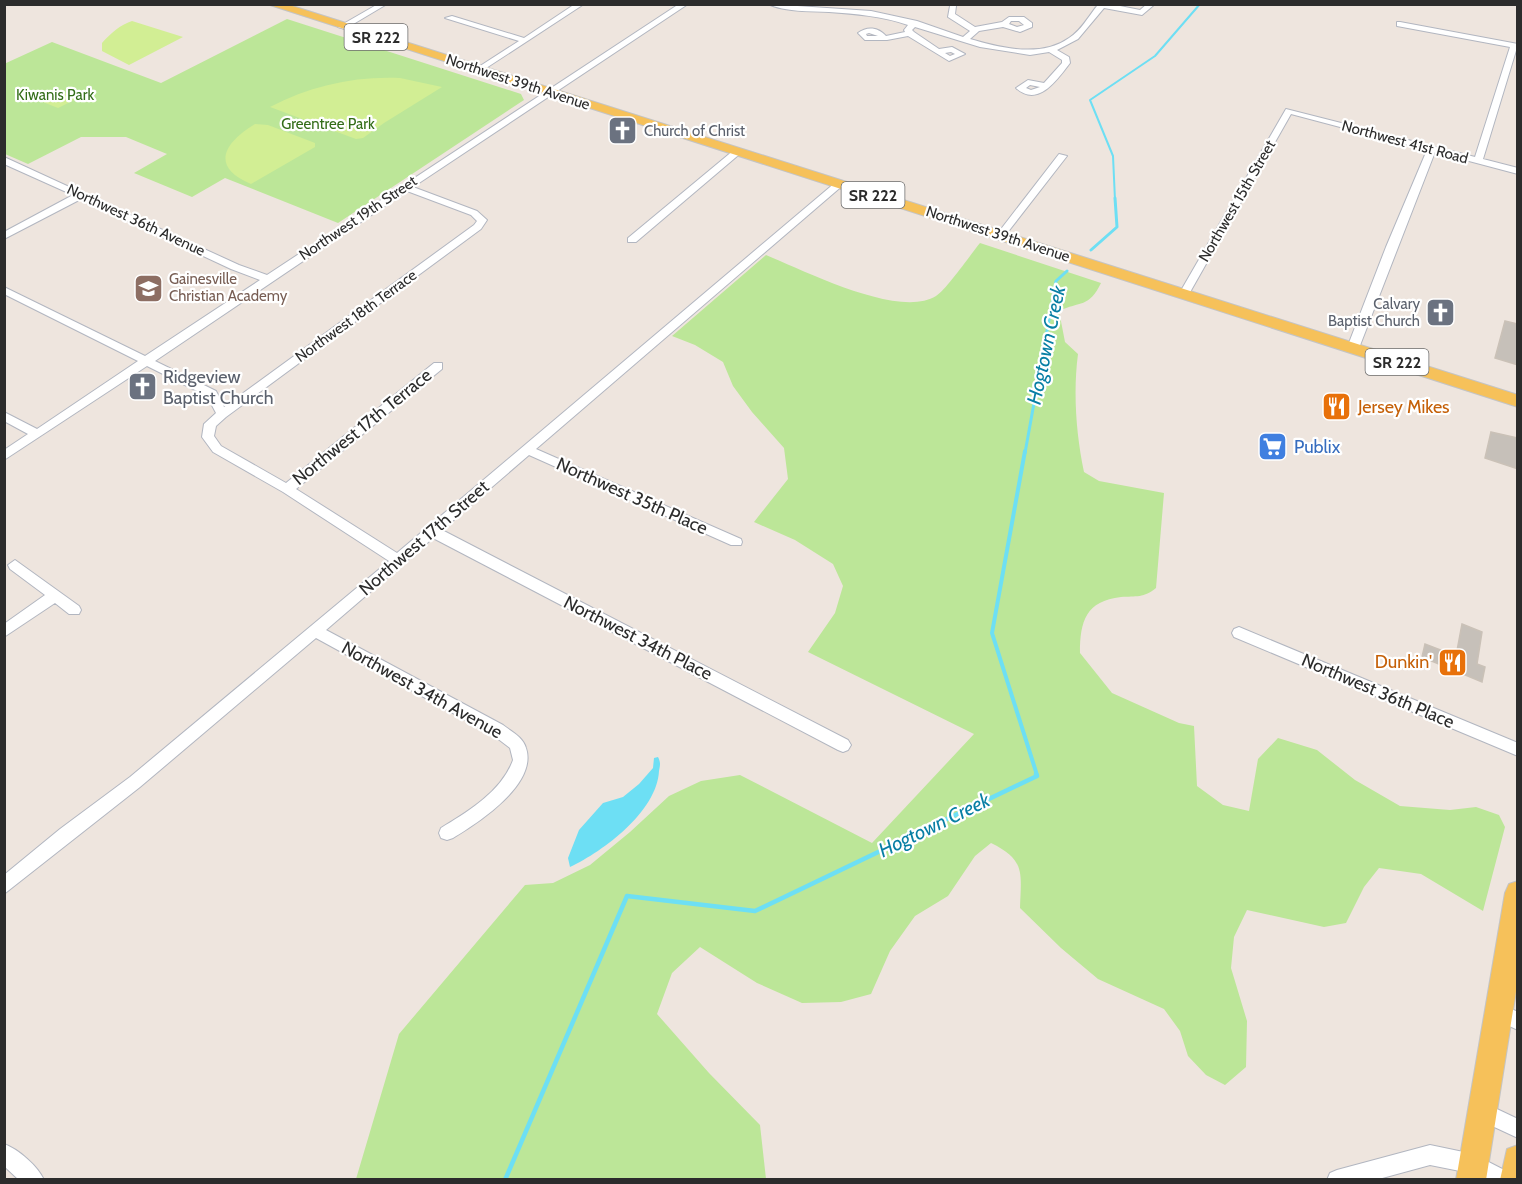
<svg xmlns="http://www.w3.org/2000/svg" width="1522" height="1184" font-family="Cabin,sans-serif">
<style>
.green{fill:#bce698}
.pitch{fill:#d2ee94}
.water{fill:#6ddff4}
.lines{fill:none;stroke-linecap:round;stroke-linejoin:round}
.stream-far3{stroke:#6ddff4;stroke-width:2}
.stream-far2{stroke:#6ddff4;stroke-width:3}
.stream-far1{stroke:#6ddff4;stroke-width:4}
.stream{stroke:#6ddff4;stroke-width:4.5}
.building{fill:#c6c0b9;stroke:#cac1b7;stroke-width:1.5}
.street-casing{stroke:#b2b6c0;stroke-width:2}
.primary-casing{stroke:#c4c4c4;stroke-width:2}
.street{fill:#fff;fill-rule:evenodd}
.primary{fill:#f6c15a;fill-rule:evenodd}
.labels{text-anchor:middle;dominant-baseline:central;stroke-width:4.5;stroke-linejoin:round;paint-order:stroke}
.far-street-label{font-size:15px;fill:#2c2c2c;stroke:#fff}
.far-park-label{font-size:15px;fill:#336d18;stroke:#fff}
.far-worship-label{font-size:15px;fill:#5b616d;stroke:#fff;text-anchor:start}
.far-education-label{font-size:15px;fill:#785e54;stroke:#fff;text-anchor:start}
.shield{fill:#fff;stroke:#6b6b6b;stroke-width:1.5}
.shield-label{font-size:16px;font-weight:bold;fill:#2c2c2c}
.worship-label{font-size:18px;fill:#5b616d;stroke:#fff;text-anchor:start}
.food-label{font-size:18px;fill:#c56008;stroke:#fff;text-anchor:start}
.street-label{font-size:18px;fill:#2c2c2c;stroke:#fff}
.shop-label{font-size:18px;fill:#366cbe;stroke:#fff;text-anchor:start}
.water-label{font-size:20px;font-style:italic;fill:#087fa4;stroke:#fff}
</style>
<rect width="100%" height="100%" fill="#eee5de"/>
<path class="green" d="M287 19 521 94 524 100 338 223 225 178 192 197 134 173 167 154 126 137H81L28 164 5 154 4 64 52 42 161 83Z
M980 243 1101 283C1089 308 1080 301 1059 311L1065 342 1078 354C1073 392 1076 434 1084 472L1099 481 1164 493 1156 588C1144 598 1136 596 1121 597 1086 601 1080 621 1080 653L1112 693 1179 723 1194 726 1197 786 1223 805 1249 811 1258 759 1278 738 1317 750 1355 780 1400 806 1450 810 1476 807 1499 815 1505 827 1483 911 1421 874 1379 868 1364 887 1346 923 1324 927 1247 910 1234 937 1231 968 1247 1021 1246 1067 1225 1085 1206 1075 1188 1056 1180 1031 1164 1009 1098 979 1061 948 1020 908C1021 873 1026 860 991 843L975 856 948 896 915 916 890 951 871 994 841 1002 802 1003 757 983 700 947 672 973 657 1014 709 1073 760 1125 766 1179H356L399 1034 525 885 553 883 590 865 630 832 669 796 701 781 740 775 872 843 974 734 808 652 835 613 843 586 833 564 795 540 754 522 788 479 784 448 752 412 733 386 723 362 695 345 672 336 766 255C805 271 899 319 936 296 947 289 970 255 980 243Z"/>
<path class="pitch" d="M132 21 183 37 129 65 102 51V43C111 33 120 25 132 21Z
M400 78 442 87 384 123 363 138 356 139 270 107C310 86 354 76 400 78Z
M55 89 78 98 58 108 35 99Z
M255 124 268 125 315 143V147L251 184C209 167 225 142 255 124Z"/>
<path class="water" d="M658 757C661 763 660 765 659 771 657 811 604 851 570 867L568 858 579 830 603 803 623 797 639 784 653 768 654 758Z"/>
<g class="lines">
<path class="stream-far3" d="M1115 200 1113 156 1090 100 1155 56 1200 4"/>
<path class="stream-far2" d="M1091 250 1117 227 1115 198
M1025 453 1056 281 1067 271"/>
<path class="stream-far1" d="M1025 451 992 633 1037 775"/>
<path class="stream" d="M505 1180 627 896 755 911 1037 776 1036 774"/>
</g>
<path class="building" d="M1505 321 1518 324V365L1495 358Z
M1491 432 1518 438V469L1485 458Z
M1462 624 1482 632 1477 664 1485 667 1482 682 1422 657 1425 644 1456 656Z"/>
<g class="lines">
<defs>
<path id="street" d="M378 4H387L345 29 338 27Z
M575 4H584L480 72 476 70 477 68 519 41 445 18 452 16 524 38Z
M679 4H688L413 187 477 211 487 220 481 229 226 417 216 426 214 436 221 446 286 483 434 363H442V369L296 489 397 553 836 182H842V186L536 449 741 539 742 542 741 545H731L529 455 442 530 848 740 851 745 848 750 843 752 838 750 433 538 326 630 503 725C512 732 523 737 526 748 538 784 478 823 453 838L447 840 441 838 439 833 441 828C468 812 502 791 513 760L510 748 493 735 316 638 140 787 4 894V875L60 829 130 777 389 561 283 492 213 452 202 437 204 424 216 413 207 396 147 366 4 460V450L28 434 4 421V412L37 429 138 361 4 294V287L145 356 260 280 231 269 81 199 4 239V232L73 195 4 164V157L239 265 267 275ZM407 191 471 215 477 221 474 225 224 407 216 391 155 361Z
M768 4 871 11 917 21 963 37 970 31 948 17 950 6H956L955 14 975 27 1002 22 1009 17H1024L1032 23V27L1020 32 1003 27 979 31 970 39C1001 48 1041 58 1069 38 1081 31 1088 17 1097 6L1093 4H1110L1140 10 1147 4H1155L1142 15 1104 8 1078 39 1057 50 1069 57 1070 63C1057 80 1038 108 1016 88L1028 80 1044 83 1062 63V60L1049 52 1030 55 980 47 915 27 912 30 914 32 939 49 952 47 965 54 949 61 908 36 887 40H865L858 33C867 26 878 27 886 36L905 32 904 30 908 25C882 16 856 14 829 12 810 11 785 12 768 4ZM1011 21H1019L1024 25 1017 27 1009 24ZM869 33 878 36H867L866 34ZM951 52 955 54 950 56 945 53ZM1030 85 1040 87 1031 90 1026 88Z
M1400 22 1518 44 1483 159 1518 168V174L1435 152 1359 348 1353 352 1347 348 1386 247 1427 150 1291 114 1189 294 1188 296H1180L1179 294 1286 109 1475 157 1510 47 1397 26V22Z
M734 150 742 152 636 242H628V238Z
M1059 154 1067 156 1004 237H998V233Z
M15 560 79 606 81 610 79 614H69L55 603 4 637V624L45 595 10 569 8 565Z
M1239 627 1518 743V756L1234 637 1232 633 1234 629Z
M1498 1003 1518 1012V1030L1492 1018 1489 1012 1492 1006Z
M1482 1102 1518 1119V1138L1475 1118 1473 1111 1475 1104Z
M4 1144C18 1149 38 1166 44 1180H19L4 1166Z
M1430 1145 1473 1154 1510 1173 1513 1180H1482L1470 1173 1430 1165 1375 1180H1327L1330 1173 1337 1170Z"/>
<path id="primary" d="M267 4H286L1518 395V407Z
M1518 881V979L1486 1180H1456L1505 893 1509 884Z
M1518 1145V1180H1500L1507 1149Z"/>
</defs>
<use href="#street" class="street-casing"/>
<use href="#primary" class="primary-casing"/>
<use href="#street" class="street"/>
<use href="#primary" class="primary"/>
</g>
<defs>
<symbol id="church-square" viewBox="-11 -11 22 22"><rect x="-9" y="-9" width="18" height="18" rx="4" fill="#6b7280" stroke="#fff"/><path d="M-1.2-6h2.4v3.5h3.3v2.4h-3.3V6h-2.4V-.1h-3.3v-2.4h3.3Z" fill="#fff"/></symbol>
<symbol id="school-square" viewBox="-11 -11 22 22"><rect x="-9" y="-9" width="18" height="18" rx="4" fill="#8d6e63" stroke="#fff"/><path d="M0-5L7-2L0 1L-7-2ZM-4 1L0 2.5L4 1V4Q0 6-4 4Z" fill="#fff"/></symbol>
<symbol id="restaurant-square" viewBox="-11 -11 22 22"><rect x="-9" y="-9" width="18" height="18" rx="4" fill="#e8710a" stroke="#fff"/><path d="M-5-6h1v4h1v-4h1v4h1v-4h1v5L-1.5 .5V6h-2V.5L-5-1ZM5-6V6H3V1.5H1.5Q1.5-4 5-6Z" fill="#fff"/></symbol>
<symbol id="supermarket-square" viewBox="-11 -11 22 22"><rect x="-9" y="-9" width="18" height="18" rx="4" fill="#3f7fe0" stroke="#fff"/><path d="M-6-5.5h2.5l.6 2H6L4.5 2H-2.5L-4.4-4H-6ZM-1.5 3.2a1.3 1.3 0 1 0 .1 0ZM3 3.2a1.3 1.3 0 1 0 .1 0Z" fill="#fff"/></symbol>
</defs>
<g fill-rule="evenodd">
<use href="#church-square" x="606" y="114" width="33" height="33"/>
<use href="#school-square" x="132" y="272" width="33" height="33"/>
<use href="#church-square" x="1424" y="296" width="33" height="33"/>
<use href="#church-square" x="126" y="370" width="33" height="33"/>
<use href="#restaurant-square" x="1320" y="390" width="33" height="33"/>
<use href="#supermarket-square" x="1256" y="430" width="33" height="33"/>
<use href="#restaurant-square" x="1436" y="646" width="33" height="33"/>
</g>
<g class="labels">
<g class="far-street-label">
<text transform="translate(518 82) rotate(18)">Northwest 39th Avenue</text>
<text transform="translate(1405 142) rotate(15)">Northwest 41st Road</text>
<text transform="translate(1237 201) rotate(-60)">Northwest 15th Street</text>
<text transform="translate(358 218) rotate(-34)">Northwest 19th Street</text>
<text transform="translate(136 220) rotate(25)">Northwest 36th Avenue</text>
<text transform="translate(998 234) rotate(18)">Northwest 39th Avenue</text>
<text transform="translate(356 316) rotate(-36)">Northwest 18th Terrace</text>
</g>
<g class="far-park-label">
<text x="55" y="95">Kiwanis Park</text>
<text x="328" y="124">Greentree Park</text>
</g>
<g class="far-worship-label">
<text x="644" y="131">Church of Christ</text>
<text x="1420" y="304" text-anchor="end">Calvary<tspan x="1420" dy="17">Baptist Church</tspan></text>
</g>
<g class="far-education-label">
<text x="169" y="279">Gainesville<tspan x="169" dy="17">Christian Academy</tspan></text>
</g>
<g class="shield">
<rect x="344.5" y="24" width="63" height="26" rx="4.5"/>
<rect x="841.5" y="182" width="63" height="26" rx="4.5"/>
<rect x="1365.5" y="349" width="63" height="26" rx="4.5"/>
</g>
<g class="shield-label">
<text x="376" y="37">SR 222</text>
<text x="873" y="195">SR 222</text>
<text x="1397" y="362">SR 222</text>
</g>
<g class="worship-label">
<text x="163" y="377">Ridgeview<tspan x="163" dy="21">Baptist Church</tspan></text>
</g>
<g class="food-label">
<text x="1358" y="407">Jersey Mikes</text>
<text x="1432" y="662" text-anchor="end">Dunkin'</text>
</g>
<g class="street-label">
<text transform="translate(362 427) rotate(-39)">Northwest 17th Terrace</text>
<text transform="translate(632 496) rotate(24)">Northwest 35th Place</text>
<text transform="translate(424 538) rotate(-41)">Northwest 17th Street</text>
<text transform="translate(638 638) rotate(27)">Northwest 34th Place</text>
<text transform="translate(422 690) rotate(29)">Northwest 34th Avenue</text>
<text transform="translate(1378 691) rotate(23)">Northwest 36th Place</text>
</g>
<g class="shop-label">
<text x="1294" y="447">Publix</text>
</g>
<g class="water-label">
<text transform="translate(1046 345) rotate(-78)">Hogtown Creek</text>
<text transform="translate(934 825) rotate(-26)">Hogtown Creek</text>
</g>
</g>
<rect width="1522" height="1184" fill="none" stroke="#2c2c2c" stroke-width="12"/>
</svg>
